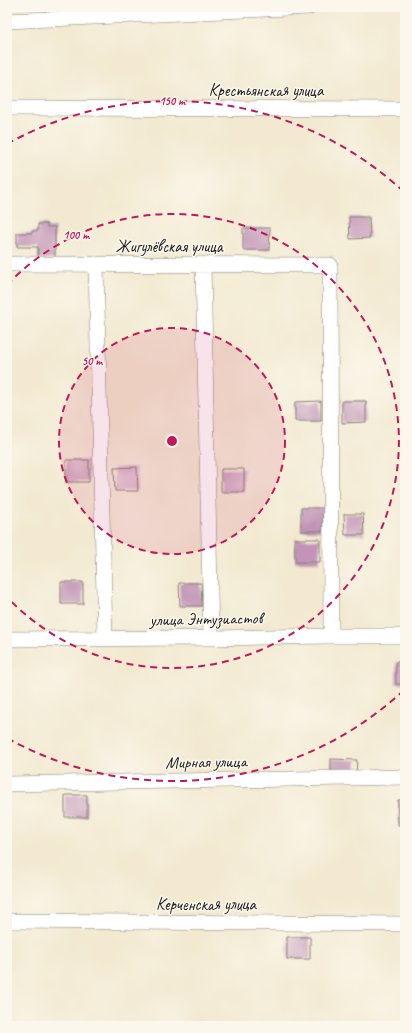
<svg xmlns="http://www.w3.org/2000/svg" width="412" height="1033" font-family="Caveat,sans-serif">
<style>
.building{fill:#c295b8}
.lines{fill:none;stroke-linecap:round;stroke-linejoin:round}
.minor-casing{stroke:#878276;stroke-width:16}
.minor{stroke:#fff;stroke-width:15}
.ring{fill:none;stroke:#c2185b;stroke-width:2;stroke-dasharray:7 5}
.labels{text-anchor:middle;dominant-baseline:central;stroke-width:3;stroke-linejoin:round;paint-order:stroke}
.street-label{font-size:17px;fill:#1c1c1c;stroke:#fbf7ec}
.centre{fill:#c2185b;stroke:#fbf7ec;stroke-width:2}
.ring-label{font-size:12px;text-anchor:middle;font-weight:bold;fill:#c2185b;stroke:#fbf7ec;stroke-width:3;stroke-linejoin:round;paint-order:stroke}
</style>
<rect width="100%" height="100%" fill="#fbf7ec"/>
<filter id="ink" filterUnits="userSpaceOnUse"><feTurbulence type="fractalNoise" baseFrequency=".025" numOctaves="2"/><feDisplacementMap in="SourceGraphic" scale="8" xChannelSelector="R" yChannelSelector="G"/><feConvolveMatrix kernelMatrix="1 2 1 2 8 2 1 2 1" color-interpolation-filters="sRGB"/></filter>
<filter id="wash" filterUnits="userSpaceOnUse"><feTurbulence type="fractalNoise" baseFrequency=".012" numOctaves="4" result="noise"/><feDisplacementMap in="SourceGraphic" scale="16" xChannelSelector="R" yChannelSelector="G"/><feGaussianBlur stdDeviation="0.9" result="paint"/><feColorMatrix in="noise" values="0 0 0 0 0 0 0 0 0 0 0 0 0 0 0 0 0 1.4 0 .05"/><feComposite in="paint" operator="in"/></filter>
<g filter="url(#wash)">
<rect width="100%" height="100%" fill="#f2e9d0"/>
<g id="blocks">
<path class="building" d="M349 217H369L370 238 350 239Z
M38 224H47V227H55V259H38V247H17V233H32V231H38Z
M243 228H270L269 250H243Z
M321 401V421H295V402Z
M342 401H366V422L342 423Z
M66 460H89V482H66Z
M137 467 138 491H115L114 468Z
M221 469H244V492H221Z
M301 508H323V531H301Z
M344 514H363L364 535H345Z
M295 539H320V562H295Z
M61 582H83V604H61Z
M179 583H201L202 606H180Z
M396 662H405V684H396Z
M331 759 357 760 356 774 331 773Z
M65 795H87V817H65Z
M398 800H405V825H398Z
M287 937H310V959H287Z"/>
</g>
</g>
<g filter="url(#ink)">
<use href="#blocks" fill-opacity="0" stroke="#878276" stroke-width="1"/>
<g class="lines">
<defs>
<path id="minor" d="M7 21 309 7
M7 108 405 109
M7 264 330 265 331 636
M96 264 105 638
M203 265 211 638
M7 639 211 638 331 636H405
M7 784 405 777
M7 921 405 924"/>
</defs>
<use href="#minor" class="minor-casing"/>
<use href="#minor" class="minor"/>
</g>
</g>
<circle cx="172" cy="441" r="113" fill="#c2185b" fill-opacity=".12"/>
<g class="ring">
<circle cx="172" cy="441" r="113"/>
<path d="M7 285A227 227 0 1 1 7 597"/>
<path d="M404 690A340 340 0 0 1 7 738M7 144A340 340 0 0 1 404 192"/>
</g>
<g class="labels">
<g class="street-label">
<text x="266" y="90">Крестьянская улица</text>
<text x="169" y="246">Жигулёвская улица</text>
<text transform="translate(206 619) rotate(-1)">улица Энтузиастов</text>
<text transform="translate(206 762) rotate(-1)">Мирная улица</text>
<text x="206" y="904">Керченская улица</text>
</g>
</g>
<circle cx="172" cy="441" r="6" class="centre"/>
<g class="ring-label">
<text x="172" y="105">150 m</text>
<text x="76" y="239">100 m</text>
<text x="92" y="365">50 m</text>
</g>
<rect width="412" height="1033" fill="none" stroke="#fbf7ec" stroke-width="24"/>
</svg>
